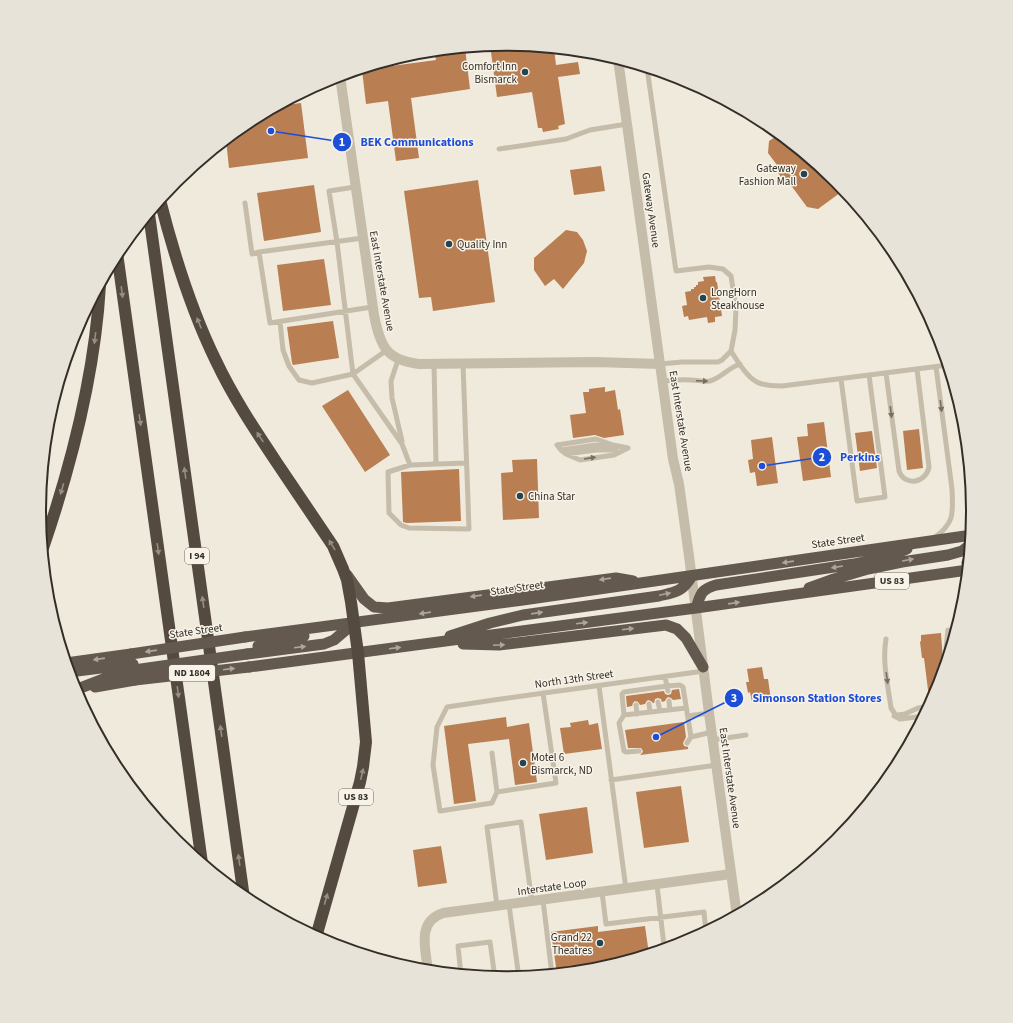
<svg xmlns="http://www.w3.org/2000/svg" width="1013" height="1023" font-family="'Source Sans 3',sans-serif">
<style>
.building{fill:#b97e51}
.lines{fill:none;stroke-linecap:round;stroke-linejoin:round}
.service{stroke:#c6bcaa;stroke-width:5}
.minor{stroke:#c6bcaa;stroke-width:10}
.tertiary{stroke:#c6bcaa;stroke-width:10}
.trunk{stroke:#64594e;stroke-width:11}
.motorway{stroke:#544a40;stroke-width:12}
.trunk-bridge{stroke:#64594e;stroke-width:11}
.oneway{fill:#958e83}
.oneway2{fill:#766e62}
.oneway3{fill:#aea69b}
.poi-dot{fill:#224551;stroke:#f7f3e8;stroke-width:1.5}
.labels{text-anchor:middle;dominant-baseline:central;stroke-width:3;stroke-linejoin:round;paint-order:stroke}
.shield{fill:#f7f3e8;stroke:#6e6962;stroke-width:1}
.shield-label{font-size:10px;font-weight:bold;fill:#342e28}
.poi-label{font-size:11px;fill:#342e28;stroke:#f7f3e8;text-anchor:start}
.street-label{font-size:11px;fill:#342e28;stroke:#f7f3e8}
.rim{fill:none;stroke:#342e28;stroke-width:2}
.leader{fill:none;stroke:#1d4ed8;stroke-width:1.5}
.callout-dot{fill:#1d4ed8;stroke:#f7f3e8;stroke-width:1.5}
.mark-label{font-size:12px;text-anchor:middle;font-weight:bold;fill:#fff}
.callout-label{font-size:12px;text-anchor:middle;font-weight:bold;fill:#1d4ed8;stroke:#f7f3e8;stroke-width:3;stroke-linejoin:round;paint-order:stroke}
</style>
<rect width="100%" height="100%" fill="#efeadc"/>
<path class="building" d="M529 46 554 49 556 65 578 62 580 74 558 77 565 124 558 126 559 129 543 132 542 128H538L532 92 497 97 491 52Z
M465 48 470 89 411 98 419 158 396 161 388 101 366 104 362 70 436 60 434 51Z
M301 103 308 158 229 168 226 140 247 123 278 106Z
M780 134 837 181 844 190 818 209 807 207 790 184 787 186 774 167 777 165 768 153 769 141Z
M601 166 605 191 574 195 570 170Z
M478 180 495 302 433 311 431 297 419 298 404 191Z
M314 185 321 232 264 241 257 193Z
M566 230 577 232 583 240 587 251 584 263 563 289 554 279 545 286 534 270V258Z
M324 259 331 305 283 311 277 265Z
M715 276 716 282H717L722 316 715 317V322L708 323 707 317 689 320 688 316 684 317 682 306 687 305 685 292 691 291V289H694V287H696V285H698V282L704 281 703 277Z
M333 321 339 358 293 365 292 363 287 327Z
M605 387V392L615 390 618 410 620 409 624 435 604 438 595 435 573 438 570 415 586 413 583 392H589V389Z
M348 390 390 455 365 472 322 406Z
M824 422 831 477 803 481 797 437 808 436 807 424Z
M919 429 923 468 907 470 903 431Z
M872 431 877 468 860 471 855 433Z
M772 437 778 483 757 486 755 472 750 473 748 460 753 459 751 440Z
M537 459 539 518 503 520 501 473 513 472 512 460Z
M459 469 461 521 407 523 403 522 401 472Z
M941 633 943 661 945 668 938 691 935 697 929 698 924 658H922L920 642 921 641V635Z
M762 667 764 679H768L771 700 752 702 750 692 748 693 746 682H749L747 669Z
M679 689 681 699 673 700 671 698 668 697 666 699 665 701 662 702 661 699 658 698 655 699 654 703H653L651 701 648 700 646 702 645 704 640 705 638 702 635 701 633 703 632 706 627 707 626 696 664 691 665 694 668 695 671 694 672 690Z
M506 717 507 727 529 723 537 782 515 785 509 739 468 744 476 801 454 804 444 726Z
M588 720 589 725 598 723 602 749 564 754 560 728 571 727 570 723Z
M684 722 686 737 683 743 684 746 688 747V749L640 755 642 753 643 751 641 748H628L625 730Z
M681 786 689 842 644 848 636 792Z
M587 807 593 853 546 860 539 814Z
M441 846 447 883 418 887 413 850Z
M598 926V932L645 926 649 954 597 970 557 974 551 932Z"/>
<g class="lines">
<path class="service" d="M647 68 676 271 709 267 723 269 731 276 736 308 735 330 731 351C738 362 749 381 762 384 769 386 775 386 782 386L948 365
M499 149 566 139 590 130 627 124
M245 203 252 254 259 252
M363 238 259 252 270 323 372 307
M280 322 283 350 289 366 299 380 312 383 353 374 337 242 329 191 355 187
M387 350 353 374 402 444 410 465
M398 360 391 381 392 398 402 441
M434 364 436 464
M463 364 469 529 409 528 401 525 389 513 388 472 410 465 466 463
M660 364 682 362H718L722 360 731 351
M886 373 899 471C905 487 926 483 929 467L917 369
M841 379 857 501 885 497 869 375
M663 381C672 380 682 379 691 380 697 380 704 382 710 381 721 378 728 368 740 364
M956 391 973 524
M557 445 561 450 566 454 580 460 614 455 628 448
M557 445 596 439 613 445 628 448
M561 450 596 445 615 448
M566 454 596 450H616
M934 538C955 523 953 513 952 489L936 367
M965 571 967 585
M886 639C882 662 888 685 891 708L895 714 898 715 905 714 918 708 930 706
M947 661 946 648 948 630
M599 686 626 889
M668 691 667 686 680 685 683 687 691 737 687 743
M669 701 670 710
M658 702 660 711
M649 704 650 712
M636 705 637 714
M624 715 686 708
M688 716 709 713
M894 716 900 719 925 716
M691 737 712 732
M713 740 746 735
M639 751 626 752 624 751 619 723 624 715 622 694 624 692 667 686 665 677
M492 753 497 792 556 783 543 693
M611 780 717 765
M497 792 492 803 440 811 433 765 437 727 447 707 494 700 704 671
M657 885 664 946 685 943
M602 892 606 924 704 912 706 932
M543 900 552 975
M509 905 519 978
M497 906 487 827 521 822 532 902
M461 975 458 946 490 942 495 978"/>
<path class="minor" d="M618 59 660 364
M428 971C426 950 416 922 443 913L731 874"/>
<path class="tertiary" d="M340 76 374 315C380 346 386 360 419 364L595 362 660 364 673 459 679 484 689 556 709 713 737 916"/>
<path class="trunk" d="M967 563 969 558
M347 575 364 599 374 607 388 608 616 578 633 581
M809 588 834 579 868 569 902 562 948 555 962 551 971 544
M696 608C701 594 700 590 716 585L854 564 890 556 907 549
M450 636 490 623 523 615 659 596C676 592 682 592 692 576
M245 637 523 600 972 535
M463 644 499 645 666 625 677 629 686 638 703 667
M258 646 304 636
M247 654 324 644 334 640 354 623
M66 663 131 654
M249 667 696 608 968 570
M69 672 133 664
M95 687 135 680
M75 690 114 675 133 671"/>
<path class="motorway" d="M160 200C174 255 191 310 216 361 233 397 255 430 277 463 295 490 314 518 333 546L343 569 347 580 351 602 358 653 366 742 363 767 360 782 316 937
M149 214 244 898
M117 253 202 863
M43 548C72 463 95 375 100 285"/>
<path class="trunk-bridge" d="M131 654 245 637
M134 670 247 654
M135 680 249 667"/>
</g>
<defs><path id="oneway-solid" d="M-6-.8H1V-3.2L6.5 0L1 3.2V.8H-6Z"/></defs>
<g class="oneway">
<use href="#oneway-solid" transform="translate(122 292) rotate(82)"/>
<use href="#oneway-solid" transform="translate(199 323) rotate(-112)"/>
<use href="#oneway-solid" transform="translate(95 338) rotate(97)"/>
<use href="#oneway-solid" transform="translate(140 420) rotate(82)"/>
<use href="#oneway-solid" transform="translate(260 437) rotate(-123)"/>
<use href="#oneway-solid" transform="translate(185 473) rotate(-98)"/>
<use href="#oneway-solid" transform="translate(62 489) rotate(106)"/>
<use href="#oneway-solid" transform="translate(332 545) rotate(-121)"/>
<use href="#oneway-solid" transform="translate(158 549) rotate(82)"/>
<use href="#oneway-solid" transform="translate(203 602) rotate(-98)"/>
<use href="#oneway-solid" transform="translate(178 692) rotate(82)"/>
<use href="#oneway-solid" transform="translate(221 731) rotate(-98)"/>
<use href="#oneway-solid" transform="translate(362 774) rotate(-77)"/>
<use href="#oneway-solid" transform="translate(239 860) rotate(-98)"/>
<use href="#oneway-solid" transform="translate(326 899) rotate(-74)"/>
</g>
<g class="oneway2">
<use href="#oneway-solid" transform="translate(702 381) rotate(3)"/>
<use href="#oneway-solid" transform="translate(941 406) rotate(83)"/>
<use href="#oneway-solid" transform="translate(891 412) rotate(83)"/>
<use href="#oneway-solid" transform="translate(590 458) rotate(-9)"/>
<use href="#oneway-solid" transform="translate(887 678) rotate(82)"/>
</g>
<g class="oneway3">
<use href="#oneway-solid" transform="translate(908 560) rotate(-10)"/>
<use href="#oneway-solid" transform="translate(788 562) rotate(172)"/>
<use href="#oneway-solid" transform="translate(837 567) rotate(171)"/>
<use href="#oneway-solid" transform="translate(605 579) rotate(172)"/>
<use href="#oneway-solid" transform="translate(665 594) rotate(-12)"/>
<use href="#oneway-solid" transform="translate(476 596) rotate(172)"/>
<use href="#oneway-solid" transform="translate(734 603) rotate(-8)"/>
<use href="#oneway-solid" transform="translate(425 613) rotate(172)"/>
<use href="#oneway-solid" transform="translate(537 613) rotate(-8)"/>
<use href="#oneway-solid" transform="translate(582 623) rotate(-7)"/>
<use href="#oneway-solid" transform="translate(628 629) rotate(-7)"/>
<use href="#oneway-solid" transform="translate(499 645) rotate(-3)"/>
<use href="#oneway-solid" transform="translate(300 647) rotate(-7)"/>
<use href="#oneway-solid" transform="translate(395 648) rotate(-7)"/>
<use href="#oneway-solid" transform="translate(151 651) rotate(172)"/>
<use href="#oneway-solid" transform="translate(99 659) rotate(172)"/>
<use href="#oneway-solid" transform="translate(229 669) rotate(-7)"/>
</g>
<g class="poi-dot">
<circle cx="525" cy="72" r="4"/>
<circle cx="804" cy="174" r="4"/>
<circle cx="449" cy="244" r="4"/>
<circle cx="703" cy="298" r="4"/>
<circle cx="520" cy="496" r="4"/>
<circle cx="523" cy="763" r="4"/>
<circle cx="600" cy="943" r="4"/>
</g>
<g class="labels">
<g class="shield">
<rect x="185" y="548" width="24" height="16" rx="3"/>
<rect x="875" y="573" width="34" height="16" rx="3"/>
<rect x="169" y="665" width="46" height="16" rx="3"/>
<rect x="339" y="789" width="34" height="16" rx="3"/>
</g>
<g class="shield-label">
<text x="197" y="556">I 94</text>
<text x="892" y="581">US 83</text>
<text x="192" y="673">ND 1804</text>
<text x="356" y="797">US 83</text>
</g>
<g class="poi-label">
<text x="517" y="66" text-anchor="end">Comfort Inn<tspan x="517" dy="13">Bismarck</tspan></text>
<text x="796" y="168" text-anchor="end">Gateway<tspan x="796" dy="13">Fashion Mall</tspan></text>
<text x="457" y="244">Quality Inn</text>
<text x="711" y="292">LongHorn<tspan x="711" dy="13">Steakhouse</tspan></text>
<text x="528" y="496">China Star</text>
<text x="531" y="757">Motel 6<tspan x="531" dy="13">Bismarck, ND</tspan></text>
<text x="592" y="937" text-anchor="end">Grand 22<tspan x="592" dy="13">Theatres</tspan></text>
</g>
<g class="street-label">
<text transform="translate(651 210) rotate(82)">Gateway Avenue</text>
<text transform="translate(382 281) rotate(80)">East Interstate Avenue</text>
<text transform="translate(681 421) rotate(81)">East Interstate Avenue</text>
<text transform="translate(838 541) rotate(-8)">State Street</text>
<text transform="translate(517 588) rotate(-8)">State Street</text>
<text transform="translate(196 631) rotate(-8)">State Street</text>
<text transform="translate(574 679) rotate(-8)">North 13th Street</text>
<text transform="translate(730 778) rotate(82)">East Interstate Avenue</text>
<text transform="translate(552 887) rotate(-8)">Interstate Loop</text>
</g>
</g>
<path d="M0 0H1013V1023H0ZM46 511a460 460 0 1 1 920 0a460 460 0 1 1-920 0Z" fill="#e7e3d9" fill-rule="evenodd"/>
<path class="rim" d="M46 511a460 460 0 1 1 920 0a460 460 0 1 1-920 0Z"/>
<path class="leader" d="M271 131L342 142M762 466L822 457M656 737L734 698"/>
<g class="callout-dot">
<circle cx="271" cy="131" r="4"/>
<circle cx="762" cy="466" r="4"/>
<circle cx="656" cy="737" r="4"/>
<circle cx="342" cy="142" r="10"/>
<circle cx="822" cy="457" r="10"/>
<circle cx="734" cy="698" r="10"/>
</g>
<g class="mark-label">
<text x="342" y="146">1</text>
<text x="822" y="461">2</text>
<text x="734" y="702">3</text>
</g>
<g class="callout-label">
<text x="417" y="146">BEK Communications</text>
<text x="860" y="461">Perkins</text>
<text x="817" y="702">Simonson Station Stores</text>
</g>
</svg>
